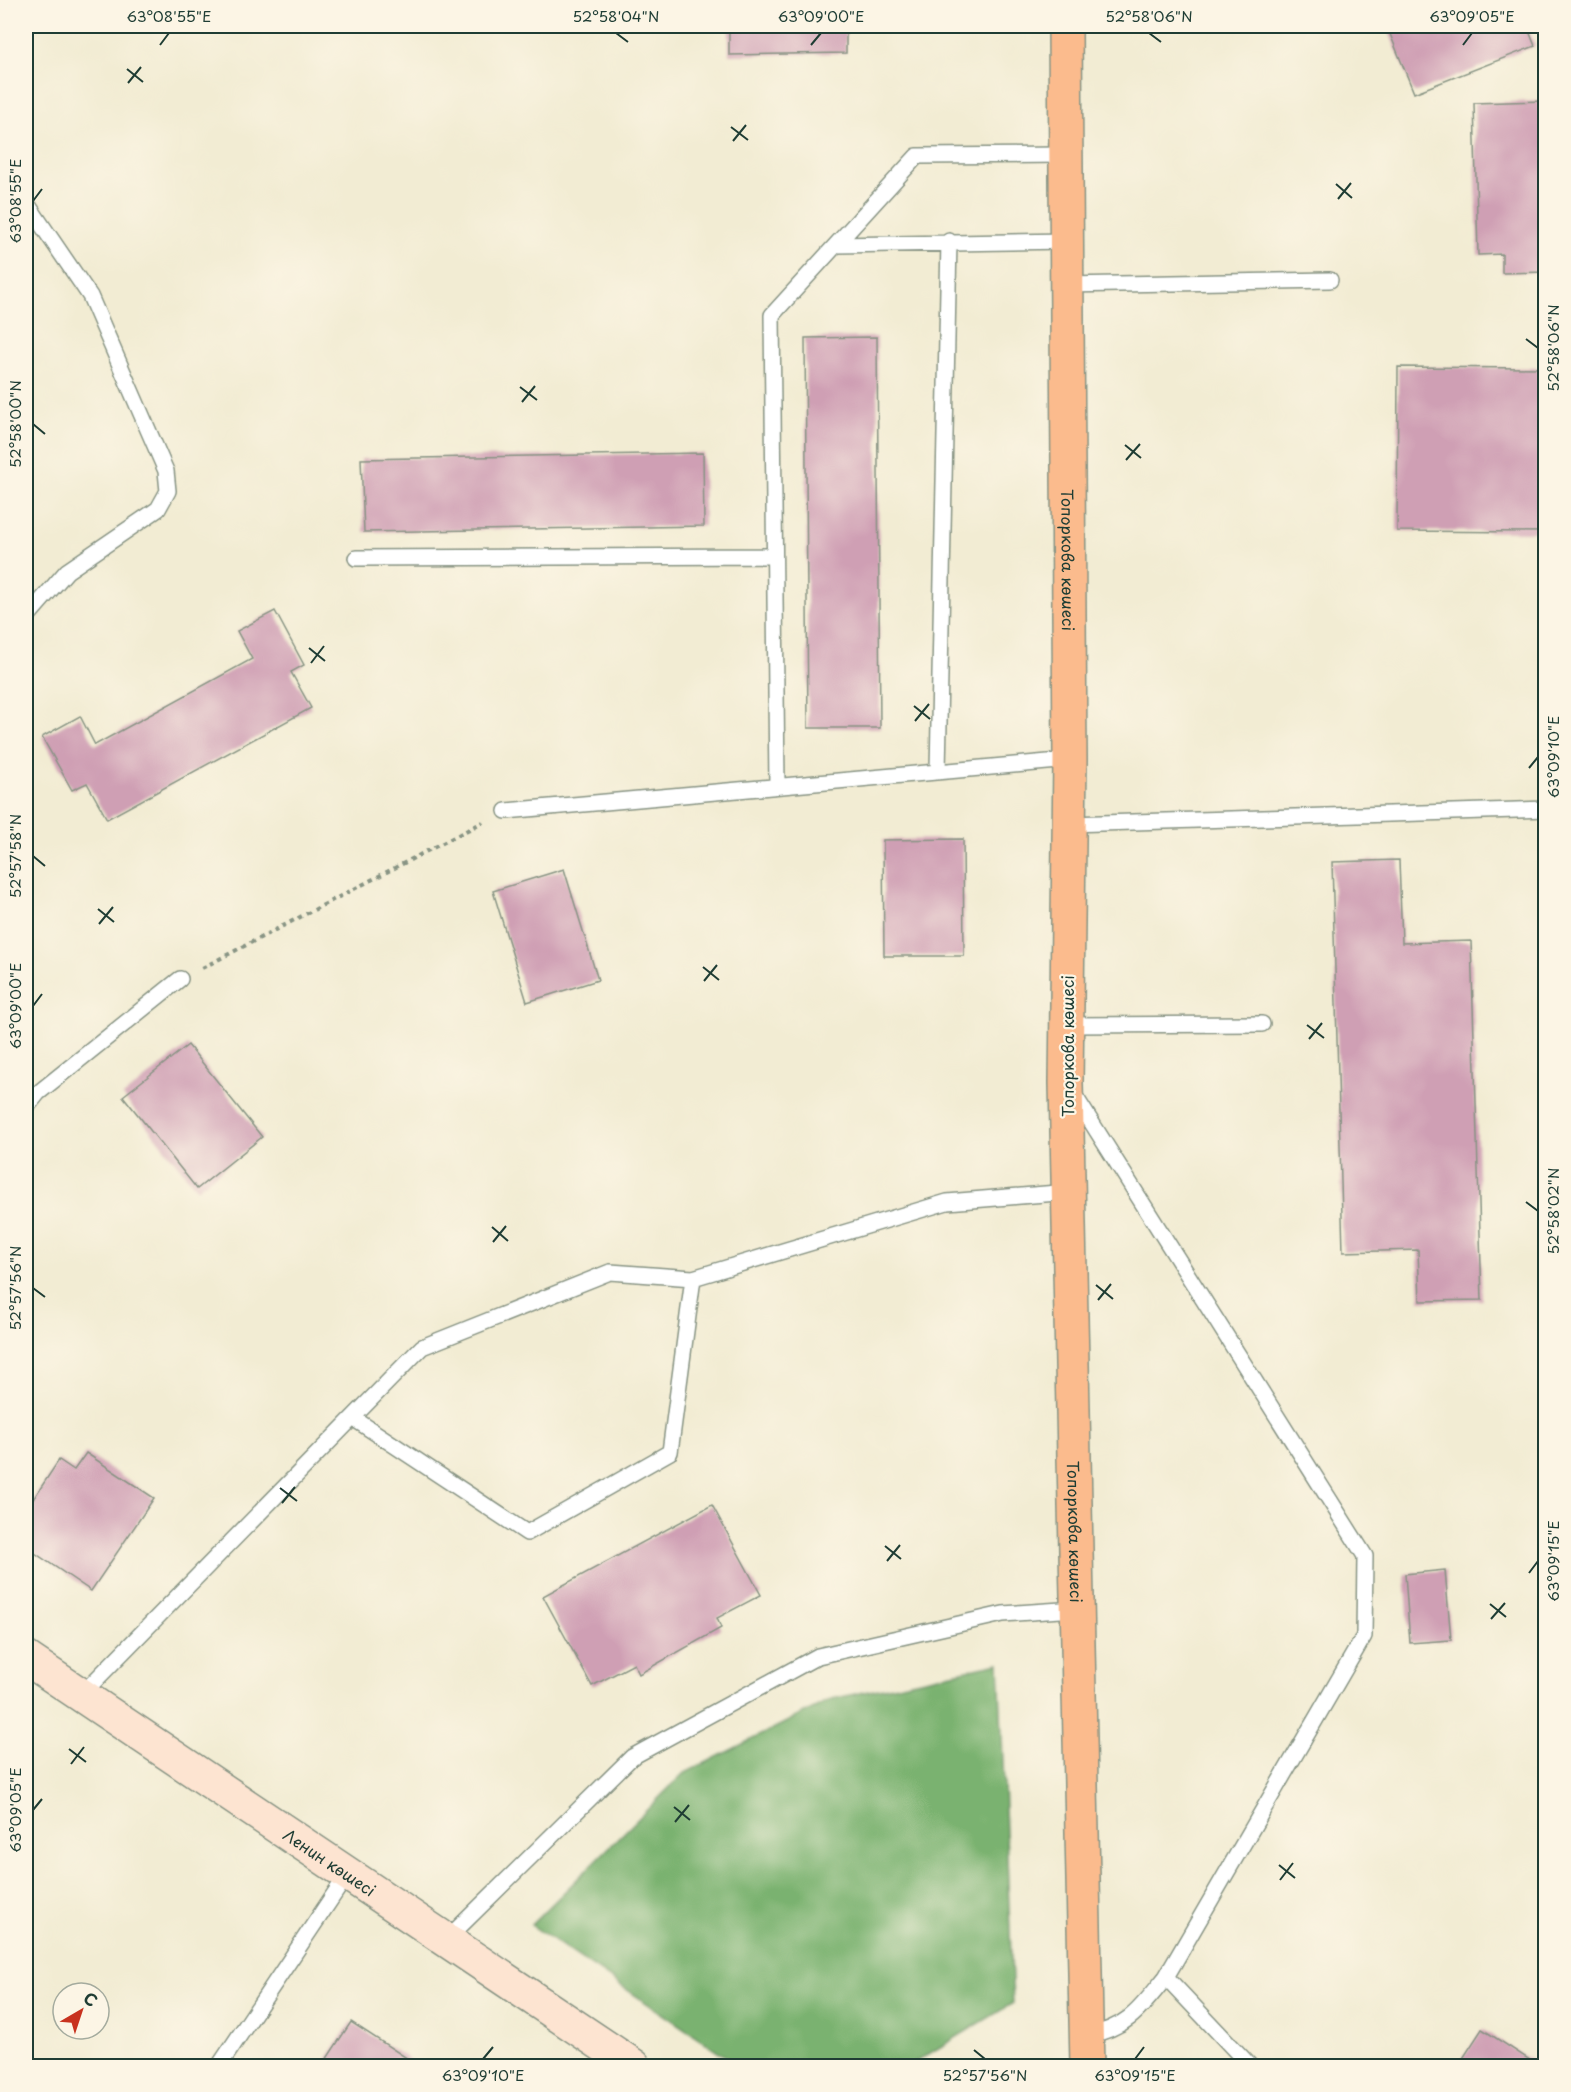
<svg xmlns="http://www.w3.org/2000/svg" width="1571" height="2092" font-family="'Playpen Sans',sans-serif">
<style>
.forest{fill:#7ab26f;stroke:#4c7852;stroke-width:1.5}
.building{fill:#cf9fb4}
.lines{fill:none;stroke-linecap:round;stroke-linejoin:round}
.service-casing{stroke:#889484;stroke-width:18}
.secondary-casing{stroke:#889484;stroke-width:36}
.trunk-casing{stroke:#889484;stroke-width:36}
.path{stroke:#889484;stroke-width:4;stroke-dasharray:4.5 4.5;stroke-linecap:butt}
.service{stroke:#fff;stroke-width:15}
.secondary{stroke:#fde4d1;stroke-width:33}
.trunk{stroke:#fbbb8d;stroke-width:33}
.ticks{fill:none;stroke:#1f3d34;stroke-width:2}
.labels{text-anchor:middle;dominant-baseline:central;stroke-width:4.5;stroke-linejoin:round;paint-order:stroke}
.street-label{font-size:16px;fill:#1f3d34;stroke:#fcf5e5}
.neatline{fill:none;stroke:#1f3d34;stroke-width:2}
.ticks-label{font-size:15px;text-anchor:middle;fill:#1f3d34}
</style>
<rect width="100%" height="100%" fill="#fcf5e5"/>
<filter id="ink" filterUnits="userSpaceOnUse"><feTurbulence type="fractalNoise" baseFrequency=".0167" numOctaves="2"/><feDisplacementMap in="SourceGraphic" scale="12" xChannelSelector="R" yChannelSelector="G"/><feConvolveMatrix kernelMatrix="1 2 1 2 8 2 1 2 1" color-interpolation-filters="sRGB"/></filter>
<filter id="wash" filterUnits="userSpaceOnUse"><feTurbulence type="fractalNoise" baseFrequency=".008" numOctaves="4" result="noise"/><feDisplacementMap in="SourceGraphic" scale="24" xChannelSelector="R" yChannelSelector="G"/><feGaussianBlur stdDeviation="1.35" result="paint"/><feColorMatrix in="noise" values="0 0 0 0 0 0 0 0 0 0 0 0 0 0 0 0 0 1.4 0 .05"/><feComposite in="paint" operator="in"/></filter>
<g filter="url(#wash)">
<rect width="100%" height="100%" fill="#f2ecd3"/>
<path class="forest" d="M999 1663 1013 2003 909 2066H740L531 1925 683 1774 832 1699Z"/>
<g id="blocks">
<path class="building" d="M729 26H846V53L729 55Z
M1396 26H1527L1535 46 1414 93 1388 29Z
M1546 101V272L1502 273V254L1478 255 1474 103Z
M877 337 880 728H808L805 338Z
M1398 367 1546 368V532L1397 531Z
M703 453 704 526 364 532 361 459Z
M275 611 304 665 291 672 311 708 107 819 87 783 72 790 42 737 80 716 95 745 252 659 237 631Z
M963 839 964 956H884L883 840Z
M1540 851H1546V955H1543Z
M1399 860 1402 943 1471 941 1482 1300 1420 1301 1418 1250 1343 1252 1332 862Z
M564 869 598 980 527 1002 493 891Z
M188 1045 262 1137 197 1189 123 1096Z
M86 1453 154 1498 91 1591 26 1547 34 1530 26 1525V1510L59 1460 74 1470Z
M712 1505 761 1595 717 1618 721 1628 639 1674 634 1664 592 1686 543 1596Z
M1445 1570 1451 1640 1410 1643 1405 1574Z
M351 2022 419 2066H322Z
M1482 2029 1539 2066H1458Z"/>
</g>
</g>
<g filter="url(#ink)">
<use href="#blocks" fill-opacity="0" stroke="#889484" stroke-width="1.5"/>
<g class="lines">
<defs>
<path id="service" d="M26 202 90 296 166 471 168 491 158 509 67 571 26 618
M836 245 1066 241
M1066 285 1330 280
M356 558 773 556
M938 771 949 241
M777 786 772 315 917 156 1066 155
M506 811 1070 760
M1069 824 1546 809
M1067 1025 1262 1024
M1073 1093 1365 1556 1364 1636 1166 1977C1140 2009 1129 2027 1087 2036
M26 1108 38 1093 180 979
M353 1418 527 1533 670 1452 693 1278
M81 1695 422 1347 610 1272 693 1278 947 1202 1069 1192
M446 1940 632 1757 818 1656 1003 1614 1076 1609
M1166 1977 1250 2066
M219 2066 347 1875"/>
<g id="secondary">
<path id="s1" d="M26 1658 634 2066"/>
</g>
<g id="trunk">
<path id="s2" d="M1065 26 1070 760 1066 1083 1087 2066"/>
</g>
</defs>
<use href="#service" class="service-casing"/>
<use href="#secondary" class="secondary-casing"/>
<use href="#trunk" class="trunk-casing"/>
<path class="path" d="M202 968 483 822"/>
<use href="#service" class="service"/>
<use href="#secondary" class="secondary"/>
<use href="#trunk" class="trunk"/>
</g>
</g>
<path class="ticks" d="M616 33 628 42M1149 33 1161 42M160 45 169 33M811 45 821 33M1463 45 1472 33M127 69 143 82M128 83 141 67M731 127 748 140M733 141 746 125M1336 184 1352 198M1338 199 1351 183M33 201 42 189M1526 339 1538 348M520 387 537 400M522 402 535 386M33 424 45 434M1125 445 1141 458M1126 460 1140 444M309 648 325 661M311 663 324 646M914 706 930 719M915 721 929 704M1529 768 1538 757M33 856 45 866M98 909 114 922M99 924 113 907M703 967 719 980M704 981 717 965M33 1006 42 994M1307 1025 1324 1038M1309 1039 1322 1023M1526 1202 1538 1211M492 1227 508 1241M493 1242 506 1226M1096 1285 1113 1299M33 1288 45 1297M1098 1300 1111 1284M280 1488 297 1501M282 1503 295 1487M885 1546 901 1559M887 1561 900 1545M1529 1573 1538 1561M1490 1604 1506 1617M1491 1619 1505 1603M69 1749 86 1762M71 1764 84 1747M674 1807 690 1820M33 1810 42 1799M675 1822 689 1805M1279 1865 1295 1878M1280 1880 1293 1863M974 2050 985 2059M483 2059 493 2047M1135 2059 1144 2047"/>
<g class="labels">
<g class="street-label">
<text stroke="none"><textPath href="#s2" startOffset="534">Топоркова көшесі</textPath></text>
<text transform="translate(1067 1046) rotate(-90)">Топоркова көшесі</text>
<text stroke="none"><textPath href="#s2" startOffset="1506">Топоркова көшесі</textPath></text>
<text stroke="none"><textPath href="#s1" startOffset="366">Ленин көшесі</textPath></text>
</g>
</g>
<rect width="1571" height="2092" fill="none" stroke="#fcf5e5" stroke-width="66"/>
<g transform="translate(81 2011) rotate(39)"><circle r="28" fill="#fcf5e5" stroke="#a4ab9e" stroke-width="1.5"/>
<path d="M0-4.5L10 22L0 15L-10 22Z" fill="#c8321e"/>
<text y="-9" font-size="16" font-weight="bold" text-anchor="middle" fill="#1f3d34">С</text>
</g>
<rect x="33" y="33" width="1505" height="2026" class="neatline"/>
<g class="ticks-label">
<text x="169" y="22">63°08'55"E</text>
<text x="616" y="22">52°58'04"N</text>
<text x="821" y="22">63°09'00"E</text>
<text x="1149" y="22">52°58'06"N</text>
<text x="1472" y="22">63°09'05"E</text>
<text transform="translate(16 201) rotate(-90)" y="5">63°08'55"E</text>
<text transform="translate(1554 348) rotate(-90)" y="5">52°58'06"N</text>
<text transform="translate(16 424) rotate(-90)" y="5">52°58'00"N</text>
<text transform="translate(1554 757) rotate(-90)" y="5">63°09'10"E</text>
<text transform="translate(16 856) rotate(-90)" y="5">52°57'58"N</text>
<text transform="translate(16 1006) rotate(-90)" y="5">63°09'00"E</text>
<text transform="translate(1554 1211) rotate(-90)" y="5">52°58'02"N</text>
<text transform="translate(16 1288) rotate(-90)" y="5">52°57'56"N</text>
<text transform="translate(1554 1561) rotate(-90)" y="5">63°09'15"E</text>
<text transform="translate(16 1810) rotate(-90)" y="5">63°09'05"E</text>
<text x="483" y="2081">63°09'10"E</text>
<text x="985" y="2081">52°57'56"N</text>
<text x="1135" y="2081">63°09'15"E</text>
</g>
</svg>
